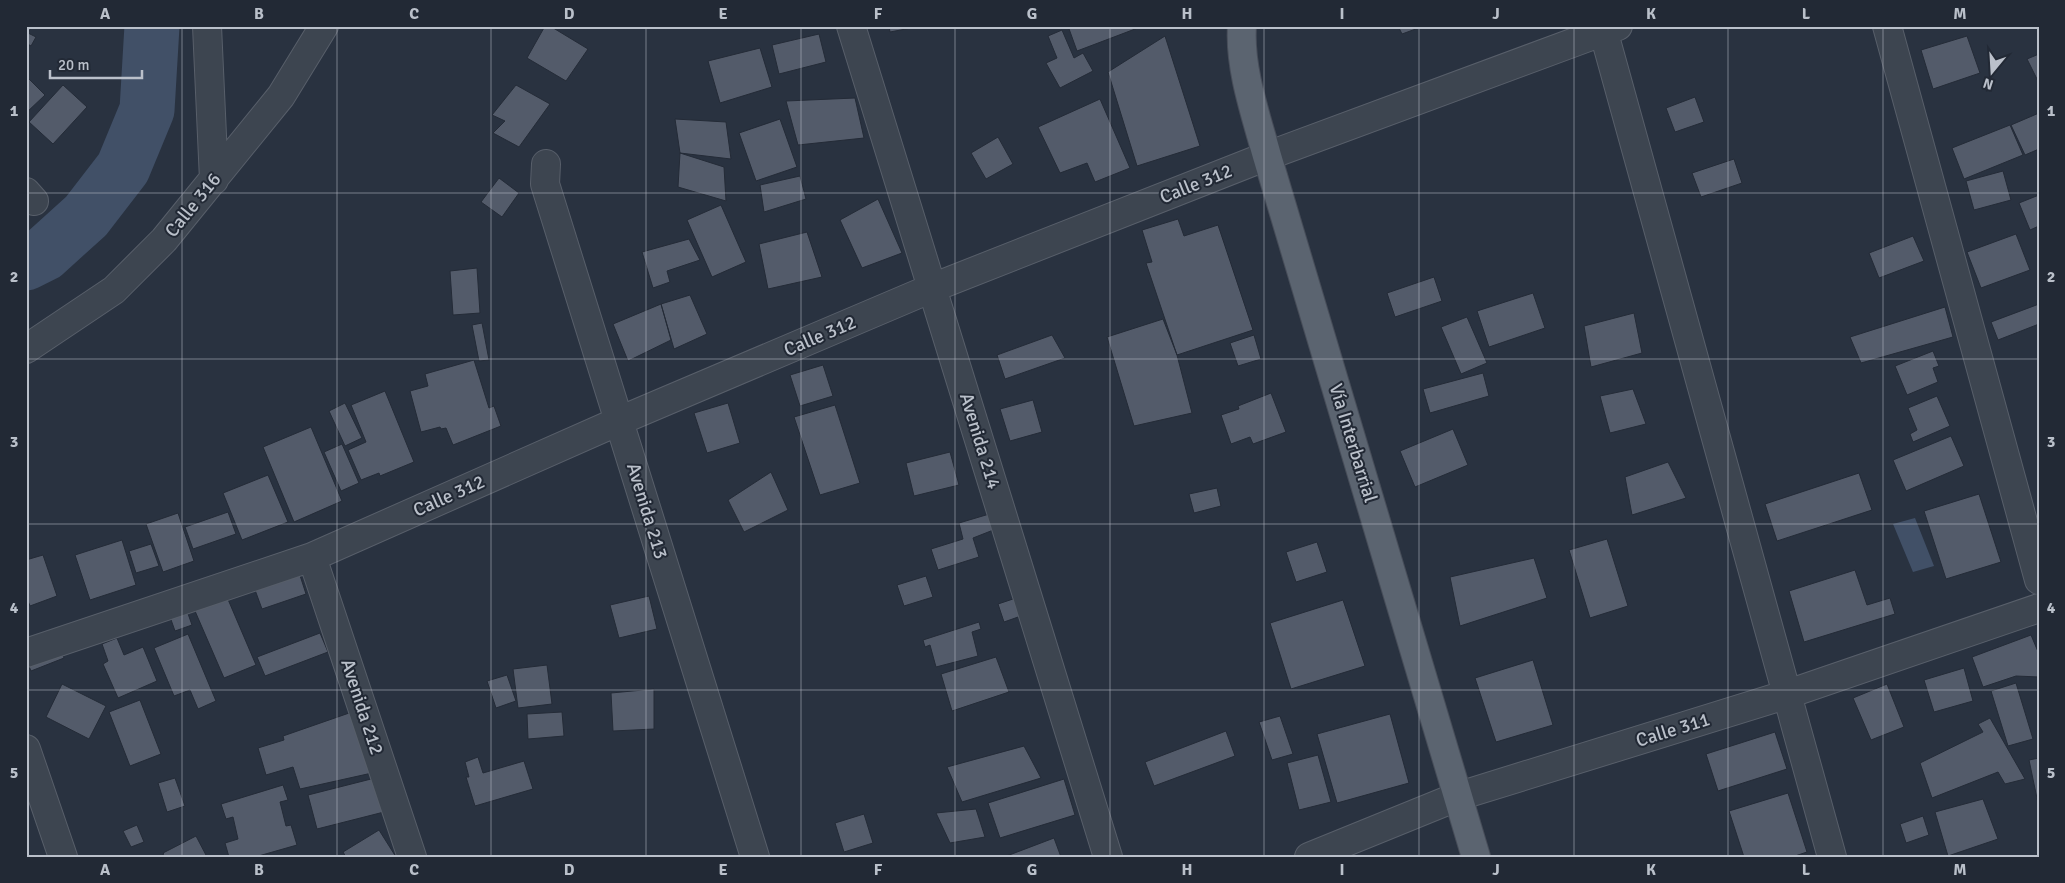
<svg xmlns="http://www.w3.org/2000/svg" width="2065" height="883" font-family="Signika,sans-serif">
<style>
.water{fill:#415067}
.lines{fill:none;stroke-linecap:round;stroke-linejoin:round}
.river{stroke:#415067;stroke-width:55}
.building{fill:#535b6a;stroke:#242b37}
.minor-casing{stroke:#585f6a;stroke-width:30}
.major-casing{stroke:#474d59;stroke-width:30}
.minor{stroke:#3d4550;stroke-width:28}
.major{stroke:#5b6470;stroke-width:28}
.grid{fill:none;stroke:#bac0ca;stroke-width:1;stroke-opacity:0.55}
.labels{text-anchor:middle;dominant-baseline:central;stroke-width:4;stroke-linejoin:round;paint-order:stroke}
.street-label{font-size:19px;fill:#bac0ca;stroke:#222935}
.neatline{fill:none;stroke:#bac0ca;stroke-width:2}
.grid-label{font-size:16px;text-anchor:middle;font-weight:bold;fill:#bac0ca}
</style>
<rect width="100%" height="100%" fill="#293240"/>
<path class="water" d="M1915 518 1934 566 1913 572 1893 524Z"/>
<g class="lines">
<path class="river" d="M26 263 44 254 86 216 123 168 147 110 152 26"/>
</g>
<path class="building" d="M26 26H32L28 33 36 37 31 46 26 43Z
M545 26H550L588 49 566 81 527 58Z
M889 26H911V28L890 32Z
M1068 26H1143L1077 51Z
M1398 26H1424L1402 34Z
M1062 30 1074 58 1083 53 1093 71 1060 88 1046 63 1057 58 1048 36Z
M819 34 826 62 779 74 772 45Z
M1165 36 1200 146 1137 166 1108 72Z
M1967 36 1980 73 1933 89 1921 50Z
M760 48 772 87 720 103 708 61Z
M2039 54V83L2027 59Z
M26 76 45 95 26 113Z
M63 85 87 107 53 144 29 122Z
M516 85 550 104 519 147 493 133 505 121 492 115Z
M1695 97 1704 122 1675 132 1666 108Z
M855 98 864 138 798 145 786 101Z
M1100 99 1130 168 1095 182 1087 163 1060 173 1038 127Z
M2039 113V149L2025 155 2011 125Z
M675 119 726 122 731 159 680 153Z
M780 119 797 167 756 181 739 133Z
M2010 125 2023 155 1964 179 1952 148Z
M998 137 1013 164 986 179 971 153Z
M680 153 724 167 726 201 678 187Z
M1734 159 1742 183 1701 197 1692 173Z
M2003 171 2011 200 1974 210 1966 181Z
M800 176 806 199 764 212 760 185Z
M499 178 519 193 502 217 481 202Z
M2039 195V226L2030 230 2019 203Z
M878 199 902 253 862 268 840 220Z
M721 205 746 262 712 277 687 220Z
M1178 219 1184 236 1218 225 1253 330 1177 355 1146 263 1152 262 1142 230Z
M807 232 822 277 768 289 759 244Z
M2016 234 2030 270 1981 288 1967 252Z
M1913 236 1924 261 1879 278 1869 253Z
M689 239 700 260 667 271 670 282 653 288 642 252Z
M477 268 480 313 453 315 450 271Z
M1434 277 1442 301 1395 317 1387 293Z
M1533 293 1545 328 1489 347 1477 311Z
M690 295 707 334 674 349 661 304Z
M661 304 671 340 628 361 613 324Z
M2039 304V324L1998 340 1991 322Z
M1945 307 1953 337 1861 363 1850 337Z
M1634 313 1642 353 1591 367 1584 326Z
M1467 317 1487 363 1461 374 1441 327Z
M1163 319 1177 355 1192 413 1134 426 1107 337Z
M482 323 489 360 479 361 472 325Z
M1052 335 1065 358 1005 379 997 355Z
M1254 335 1261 359 1238 366 1230 343Z
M1933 351 1939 366 1933 368 1938 382 1907 395 1895 366Z
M474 360 489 408 494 406 501 426 453 445 446 428 441 429 440 427 421 432 410 391 428 386 425 374Z
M823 365 833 396 800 406 790 375Z
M1483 373 1489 396 1430 413 1423 389Z
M1633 389 1646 424 1610 433 1600 396Z
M385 391 414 462 380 476 379 473 361 480 348 450 366 442 351 405Z
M1271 393 1286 432 1253 444 1250 437 1231 444 1221 415 1239 409 1238 406Z
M1937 396 1950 426 1913 442 1910 434 1917 430 1908 408Z
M1033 400 1042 432 1010 441 1000 409Z
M345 403 362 438 345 446 329 411Z
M728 403 740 443 707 453 694 413Z
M835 405 860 483 820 495 794 417Z
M311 427 342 501 294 522 263 447Z
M1453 429 1468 465 1415 487 1400 451Z
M1951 436 1964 466 1906 491 1893 460Z
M342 444 359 483 341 491 324 452Z
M950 452 959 485 914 496 906 463Z
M1668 462 1686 498 1632 515 1625 477Z
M771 472 788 510 744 532 728 500Z
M1859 473 1872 510 1777 541 1765 504Z
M268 475 288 522 242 540 223 493Z
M1217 488 1221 506 1194 513 1189 494Z
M1979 494 2001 562 1946 579 1924 511Z
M228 512 236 534 193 549 185 527Z
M996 512 1001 527 973 538 979 557 938 570 931 549 963 539 959 523Z
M178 513 194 561 163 572 146 524Z
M1607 539 1628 606 1590 618 1569 550Z
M122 540 136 585 90 600 75 555Z
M1317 542 1327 572 1296 582 1286 552Z
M151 544 159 566 136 573 129 551Z
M43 555 57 596 30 606 26 596V560Z
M1534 558 1547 598 1460 626 1450 577Z
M296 563 306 594 262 609 251 579Z
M1855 570 1867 605 1890 598 1895 614 1804 642 1789 591Z
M926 576 933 597 904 606 897 585Z
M649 596 657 629 619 638 610 605Z
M227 597 256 665 224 678 195 611Z
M1016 598 1021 616 1004 622 998 604Z
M1343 600 1365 666 1291 689 1270 623Z
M186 608 192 625 175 631 169 614Z
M979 622 981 629 972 632 978 656 936 667 930 645 925 647 923 640Z
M320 633 328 652 265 676 257 657Z
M188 634 216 701 198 709 190 690 174 696 154 648Z
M2031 635 2039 654V677L2016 676 1983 687 1972 657Z
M117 638 124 655 143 647 157 681 118 698 103 664 108 661 102 644Z
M61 650 64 658 31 671 28 664Z
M996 657 1009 692 952 711 941 674Z
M1533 660 1553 725 1496 742 1475 678Z
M547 665 552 704 518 708 513 669Z
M1964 668 1973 701 1934 712 1924 680Z
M507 675 516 701 496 708 487 681Z
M2016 683 2033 739 2008 746 1991 691Z
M62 684 106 706 89 739 46 717Z
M1887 684 1904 727 1871 740 1853 698Z
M654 689V729L613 731 611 693Z
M140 700 161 754 130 766 109 712Z
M352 712 372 773 300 789 293 767 266 775 258 748 284 740 283 736Z
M562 712 564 736 528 739 527 714Z
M1390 714 1409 783 1337 803 1317 734Z
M1280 716 1293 754 1272 760 1259 722Z
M1990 718 2025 779 2005 784 1998 772 1932 798 1920 763 1983 732 1978 724Z
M1226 731 1235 756 1154 786 1145 762Z
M1775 732 1787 769 1718 791 1706 754Z
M1024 746 1041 778 962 802 947 767Z
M1318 755 1331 802 1299 810 1287 763Z
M478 757 483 773 524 761 533 789 475 806 466 777H469L465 762Z
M2039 758V808L2029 760Z
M175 778 185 806 167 812 158 783Z
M375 778 384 812 317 829 308 795Z
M1064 779 1075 815 1000 838 988 803Z
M283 785 288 800 280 802 286 826 291 825 297 845 255 857H229L225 843 238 839 233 817 226 819 221 804Z
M1788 793 1807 852 1792 857H1744L1729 811Z
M1983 799 1998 839 1948 856 1935 812Z
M976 809 985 837 950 843 936 813Z
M864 814 873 843 844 852 835 823Z
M1923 816 1929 835 1906 843 1900 824Z
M137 825 144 842 131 847 123 831Z
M379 830 396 857H346L343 852Z
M196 836 207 857H159L164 854 163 853Z
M1054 838 1061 857H1004Z"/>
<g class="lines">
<defs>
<path id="minor" d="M207 26 214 180
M851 26 1108 857
M1602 26 1832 857
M1887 26 2039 580
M546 164 545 184 755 857
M26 192 34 201
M26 349 114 290 164 240 281 96 324 26
M312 557 412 857
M26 653 312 557 619 421 932 288 1267 156 1618 26
M26 749 63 857
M1309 857 1459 796 1788 694 2039 608"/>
<path id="major" d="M1242 26C1239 68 1256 116 1267 156L1476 857"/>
</defs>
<use href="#minor" class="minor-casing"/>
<use href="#major" class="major-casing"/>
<use href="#minor" class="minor"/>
<use href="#major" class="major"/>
</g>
<path class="grid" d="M182 26V857M337 26V857M491 26V857M646 26V857M801 26V857M955 26V857M1110 26V857M1264 26V857M1419 26V857M1574 26V857M1728 26V857M1883 26V857M26 193H2039M26 359H2039M26 524H2039M26 690H2039"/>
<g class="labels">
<g class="street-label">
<text transform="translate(1196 184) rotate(-22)">Calle 312</text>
<text transform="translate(193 205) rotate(-51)">Calle 316</text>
<text transform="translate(820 336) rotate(-23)">Calle 312</text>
<text transform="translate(980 441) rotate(73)">Avenida 214</text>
<text transform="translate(1353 443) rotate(73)">Vía Interbarrial</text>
<text transform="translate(449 496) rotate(-24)">Calle 312</text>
<text transform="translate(647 511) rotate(73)">Avenida 213</text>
<text transform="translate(362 707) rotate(72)">Avenida 212</text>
<text transform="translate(1673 730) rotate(-17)">Calle 311</text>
</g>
</g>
<rect width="2065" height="883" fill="none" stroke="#222935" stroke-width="55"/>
<g transform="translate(1992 72) rotate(198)" stroke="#222935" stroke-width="4" paint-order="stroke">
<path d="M0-4L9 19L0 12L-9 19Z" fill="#bac0ca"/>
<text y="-8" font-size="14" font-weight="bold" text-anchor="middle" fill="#bac0ca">N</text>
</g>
<path d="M50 70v8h92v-8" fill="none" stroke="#bac0ca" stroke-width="2.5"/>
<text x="58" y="70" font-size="15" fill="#bac0ca" stroke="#222935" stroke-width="4" paint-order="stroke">20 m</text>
<rect x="28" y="28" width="2010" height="828" class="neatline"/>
<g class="grid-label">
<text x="105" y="19">A</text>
<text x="259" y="19">B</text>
<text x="414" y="19">C</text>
<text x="569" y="19">D</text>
<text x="723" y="19">E</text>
<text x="878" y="19">F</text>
<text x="1032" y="19">G</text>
<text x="1187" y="19">H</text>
<text x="1342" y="19">I</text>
<text x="1496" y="19">J</text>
<text x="1651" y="19">K</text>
<text x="1806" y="19">L</text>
<text x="1960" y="19">M</text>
<text x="14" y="116">1</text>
<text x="2051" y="116">1</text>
<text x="14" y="282">2</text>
<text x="2051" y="282">2</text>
<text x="14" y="447">3</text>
<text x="2051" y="447">3</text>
<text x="14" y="613">4</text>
<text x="2051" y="613">4</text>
<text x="14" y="778">5</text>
<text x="2051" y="778">5</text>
<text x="105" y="875">A</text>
<text x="259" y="875">B</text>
<text x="414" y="875">C</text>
<text x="569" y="875">D</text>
<text x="723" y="875">E</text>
<text x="878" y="875">F</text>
<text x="1032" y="875">G</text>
<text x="1187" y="875">H</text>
<text x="1342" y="875">I</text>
<text x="1496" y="875">J</text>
<text x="1651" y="875">K</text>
<text x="1806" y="875">L</text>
<text x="1960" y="875">M</text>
</g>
</svg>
